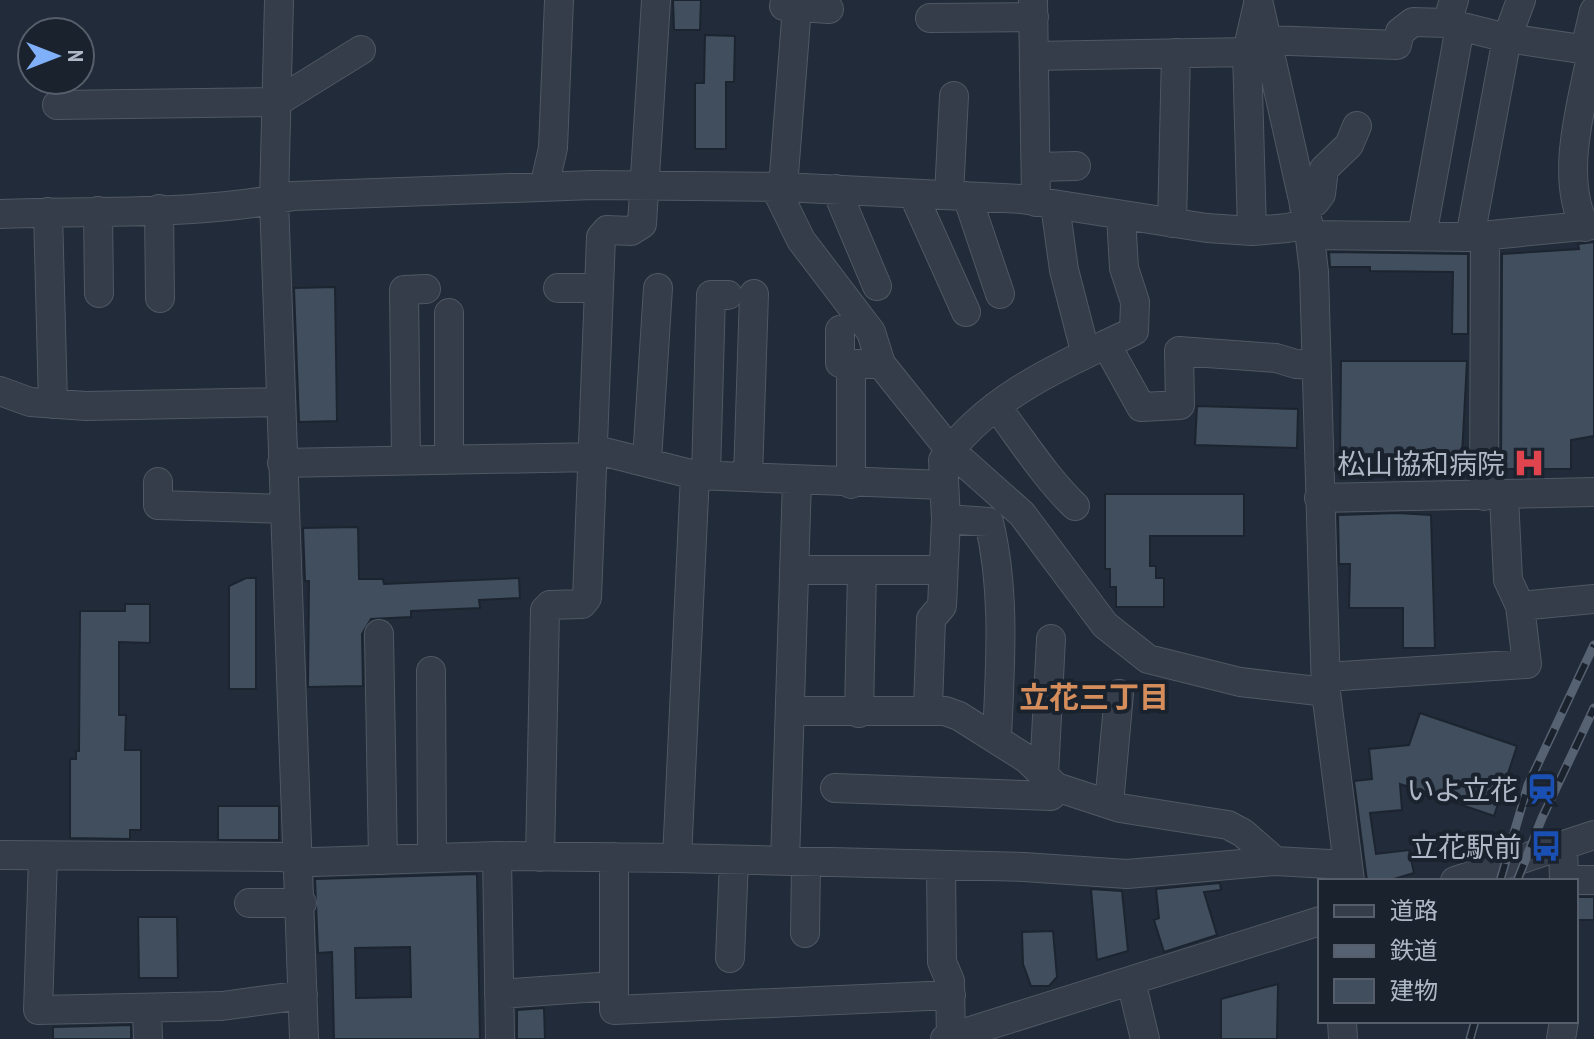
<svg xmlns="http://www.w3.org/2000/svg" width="1594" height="1039" font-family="'PT Sans Narrow','Noto Sans JP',sans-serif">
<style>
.building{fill:#414e5e;stroke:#1c2430;stroke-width:2;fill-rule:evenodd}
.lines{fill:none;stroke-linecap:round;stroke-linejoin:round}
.minor-casing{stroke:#4f5864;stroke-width:30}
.minor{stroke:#343d49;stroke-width:28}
.rail-casing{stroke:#566171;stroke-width:9}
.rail{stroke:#1a222e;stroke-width:6;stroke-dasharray:18;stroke-linecap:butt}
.labels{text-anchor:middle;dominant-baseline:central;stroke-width:8;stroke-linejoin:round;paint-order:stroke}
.poi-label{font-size:28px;fill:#afb8c6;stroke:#1a222e;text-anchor:end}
.neighbourhood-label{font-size:30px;font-weight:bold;fill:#d58e5b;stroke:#1a222e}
</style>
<rect width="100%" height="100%" fill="#212b39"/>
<path class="building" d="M673 0H701L700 30H674Z
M705 35 735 36 734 82H726V149H695V83H704Z
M1594 242V436L1571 440V469H1501L1502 254 1579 249 1578 244Z
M1329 252 1468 254V334H1452L1453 272 1370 271V267H1330Z
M335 287 337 421 299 422 294 288Z
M1341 361H1467L1462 455 1340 454Z
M1197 406 1298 409 1297 448 1195 445Z
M1105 494H1244V536H1150V566H1156V578H1164V607H1116V587H1110V569H1105Z
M1397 513 1431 515 1435 648H1403V608H1349L1350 564H1339L1338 515Z
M358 527 359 579H383L384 584 519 578 520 598 479 600 480 608 411 611V617L371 619 362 634 363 686 308 687 309 581H305L303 528Z
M246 578H256V689H229V586Z
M125 604H150V643L119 642V715H126L125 750H141V830H130V839L70 838V759H76V751H79L80 611H125Z
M1420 713 1517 746 1494 816 1400 784 1402 810 1370 813 1376 854 1409 850 1414 873 1387 881H1367L1354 781 1372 779 1369 749 1409 745Z
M218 806H279V840H218Z
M477 874 480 1039H334L332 952 318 953 315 879ZM410 947 411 997 356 998 355 948Z
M1220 883 1221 890 1204 892 1217 935 1164 952 1154 920 1159 918 1156 889Z
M1091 889 1122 891 1128 951 1097 960Z
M1576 897H1594V920H1576Z
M138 917H177L178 978H139Z
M1053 931 1057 977 1049 986H1031L1023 964 1022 932Z
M1278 984 1277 1039H1221V999Z
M544 1008 545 1039H517V1010Z
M131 1025V1039H53V1027Z"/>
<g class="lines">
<defs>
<path id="minor" d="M279 0 274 200 304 1039
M1033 0 1036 202
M1258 0 1308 222 1314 272 1326 692 1350 881
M1454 0 1447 23 1507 38 1470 237
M1521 0 1507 38 1594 51
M784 6 829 9
M930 18 1034 17
M1267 40 1397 45 1400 32 1413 22 1447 23
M1585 49 1594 11
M1034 56 1247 52
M57 105 277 102 361 50
M1036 167 1076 166
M544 187 553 148 559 0
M775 187 801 240 871 332 881 364 950 450 1022 514 1105 625 1148 659 1240 682 1326 692
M783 187 797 7
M836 189 877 286
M913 194 966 312
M949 195 954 96
M967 196 1000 294
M1055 205 1064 270 1085 351
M1304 206 1315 202 1321 194 1324 169 1349 145 1357 126
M159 209 160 298
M98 211 99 293
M48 212 53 404
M0 214C97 210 198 216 293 196L593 185 783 187 1021 199 1207 228 1252 231 1288 228 1308 222
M1172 223 1176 53
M1585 227C1559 176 1582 104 1592 51
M1252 231 1247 52 1257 8
M1310 235 1470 237 1594 225
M1422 236 1460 27
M558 288H599
M449 313V458
M840 330V363
M1106 344 1141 407 1180 405 1179 351 1276 358 1296 364 1316 365
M0 391 30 402 86 406 280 402
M996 406C1022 440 1045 477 1075 506
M593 449 695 475 943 485
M406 459 404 290 426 289
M647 460 658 288
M282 463 593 457
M706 475 711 295H728
M748 477 754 294
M158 482V505L284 509
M851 484V364H881
M1484 496 1485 236
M1319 498 1594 492
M946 519 989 522C1006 593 1000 666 997 738
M794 570H943
M1520 606 1594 599
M379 634 383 860
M431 671 432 858
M1326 677 1527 664 1520 606 1508 580 1504 496
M928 709 931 619 942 606 946 519 943 460C990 394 1064 365 1134 331L1135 302 1124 268 1121 216
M791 711H945L959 716 1027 759 1056 787 1120 808 1228 825 1243 833 1275 861
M859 713 862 570
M1044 775 1051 639
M835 788 1051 796 1053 784
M1109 804 1119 694
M1563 845 1564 880H1594
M0 855 281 857 313 862 497 856 677 858 1024 867 1127 874 1275 861 1347 865
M497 856 500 1039
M43 857 38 1010 222 1006 303 995
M540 857 545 610 550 605 582 604 587 598 601 237 607 230 631 231 642 224 656 0
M614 857V1010L951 995
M677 858 695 475
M785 861 797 480
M941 865 942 962 950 981 951 1039
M1455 881 1594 835
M249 903H302
M805 933 806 862
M730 958 734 860
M1131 981 1145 1039
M499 994 613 986
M147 1008 148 1039
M1342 1021 1343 1039
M945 1039 1320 921
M1561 1039 1564 1021"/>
</defs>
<use href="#minor" class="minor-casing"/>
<use href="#minor" class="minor"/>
<defs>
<path id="rail" d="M1500 881 1528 785 1594 645
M1517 881 1542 818 1594 708
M1470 1039 1475 1021"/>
</defs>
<use href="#rail" class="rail-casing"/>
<use href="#rail" class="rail"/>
</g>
<defs>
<symbol id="hospital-bare" viewBox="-9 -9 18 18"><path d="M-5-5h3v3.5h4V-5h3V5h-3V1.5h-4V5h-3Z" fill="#e0444e" stroke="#1a222e" stroke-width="2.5" paint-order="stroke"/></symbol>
<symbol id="station-bare" viewBox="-9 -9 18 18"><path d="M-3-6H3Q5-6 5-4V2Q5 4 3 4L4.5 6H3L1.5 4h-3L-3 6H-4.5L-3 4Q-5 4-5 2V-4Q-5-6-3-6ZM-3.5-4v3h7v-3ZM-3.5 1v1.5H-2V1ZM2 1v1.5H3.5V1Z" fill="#1a4fb4" stroke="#1a222e" stroke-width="2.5" paint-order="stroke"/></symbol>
<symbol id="bus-bare" viewBox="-9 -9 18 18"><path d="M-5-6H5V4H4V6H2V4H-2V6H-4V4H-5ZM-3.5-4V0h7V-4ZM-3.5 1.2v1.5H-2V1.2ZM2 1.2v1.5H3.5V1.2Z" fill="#1a4fb4" stroke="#1a222e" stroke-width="2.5" paint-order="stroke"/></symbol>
</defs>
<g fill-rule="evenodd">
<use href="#hospital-bare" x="1507" y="441" width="44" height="44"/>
<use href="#station-bare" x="1520" y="767" width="44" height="44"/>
<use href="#bus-bare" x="1524" y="824" width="44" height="44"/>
</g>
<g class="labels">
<g class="poi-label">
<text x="1505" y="463">松山協和病院</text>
<text x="1518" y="789">いよ立花</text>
<text x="1522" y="846">立花駅前</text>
</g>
<g class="neighbourhood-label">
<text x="1094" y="696">立花三丁目</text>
</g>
</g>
<rect x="1318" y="879" width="260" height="144" fill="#1a222e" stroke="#565e6b" stroke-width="2"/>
<rect x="1334" y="905" width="40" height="12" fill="#343d49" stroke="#565e6b" stroke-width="2"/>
<text x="1390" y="919" font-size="24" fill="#afb8c6">道路</text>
<rect x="1334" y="945" width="40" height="12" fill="#566171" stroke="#565e6b" stroke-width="2"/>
<text x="1390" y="959" font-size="24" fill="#afb8c6">鉄道</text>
<rect x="1334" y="979" width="40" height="24" fill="#414e5e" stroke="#565e6b" stroke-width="2"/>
<text x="1390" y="999" font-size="24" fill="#afb8c6">建物</text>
<g transform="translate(56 56) rotate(90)"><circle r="38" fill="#1a222e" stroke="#565e6b" stroke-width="2"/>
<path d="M0-6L14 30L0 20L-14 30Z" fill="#80b0f9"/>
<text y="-12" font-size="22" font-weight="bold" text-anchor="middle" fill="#afb8c6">N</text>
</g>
</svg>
